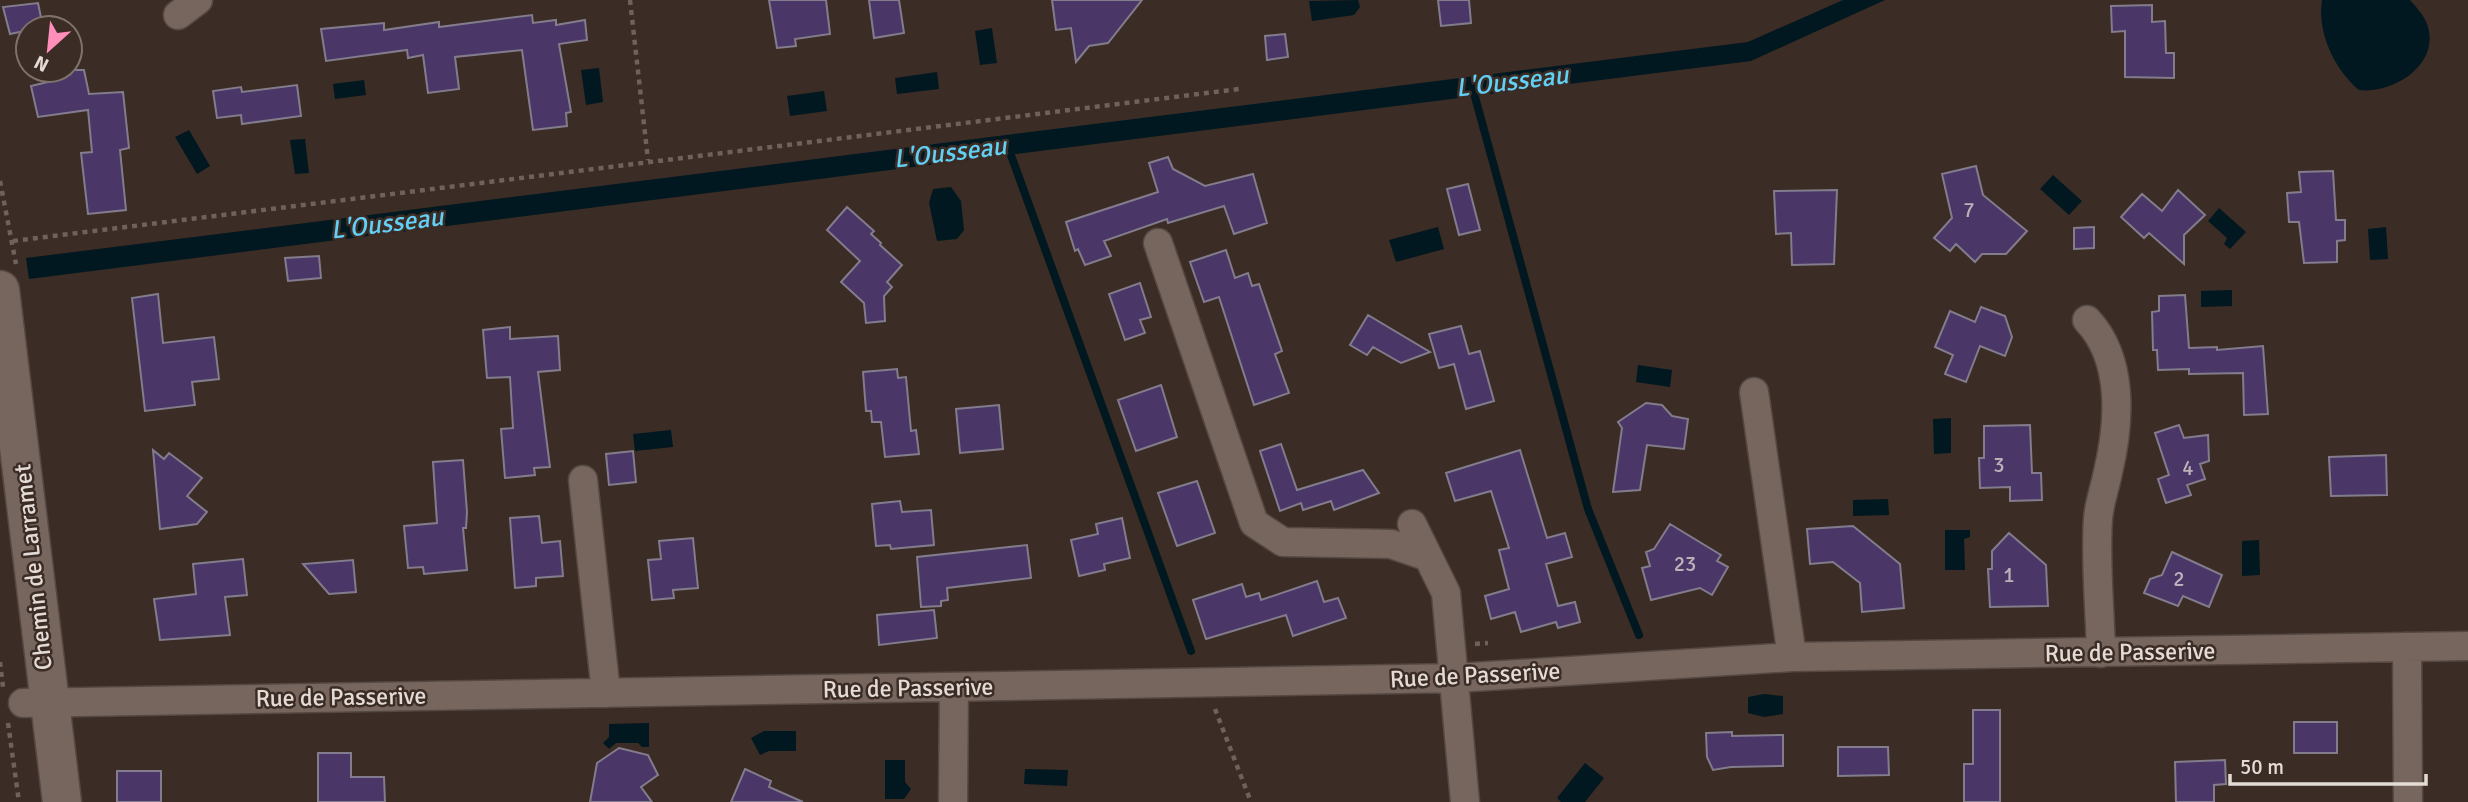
<svg xmlns="http://www.w3.org/2000/svg" width="2468" height="802" font-family="Signika,sans-serif">
<style>
.water{fill:#021820}
.lines{fill:none;stroke-linecap:round;stroke-linejoin:round}
.stream{stroke:#021820;stroke-width:8}
.building{fill:#4a3767;stroke:#827c8c;stroke-width:2}
.street-casing{stroke:#554842;stroke-width:31}
.secondary-casing{stroke:#554842;stroke-width:41}
.path{stroke:#6f615b;stroke-width:4.5;stroke-dasharray:5 5;stroke-linecap:butt}
.street{stroke:#77665e;stroke-width:28}
.secondary{stroke:#77665e;stroke-width:38}
.labels{text-anchor:middle;dominant-baseline:central;stroke-width:5;stroke-linejoin:round;paint-order:stroke}
.number-label{font-size:21px;fill:#beb2ba}
.street-label{font-size:24px;fill:#e5dbd6;stroke:#3b2c25}
.water-label{font-size:26px;font-style:italic;fill:#62cff5;stroke:#3b2c25}
</style>
<rect width="100%" height="100%" fill="#3b2c25"/>
<path class="water" d="M1358 0 1360 7 1354 15 1312 21 1309 1Z
M1843 0H1885L1751 61 29 279 26 258 1748 42Z
M2322 0H2410C2417 8 2425 16 2428 27 2439 66 2392 94 2359 90 2334 69 2317 32 2322 0Z
M992 28 997 63 980 65 975 31Z
M599 68 603 102 586 105 581 70Z
M937 72 939 89 897 94 895 78Z
M364 80 366 95 335 99 333 84Z
M824 91 827 111 790 116 787 96Z
M189 130 210 166 197 174 175 137Z
M305 139 309 173 295 174 290 140Z
M2053 175 2082 201 2069 215 2040 189Z
M951 187 961 201 964 230 957 239 937 241 929 203 933 189Z
M2219 208 2246 232 2230 249 2224 244 2227 238 2208 221Z
M1438 227 1444 249 1396 262 1389 240Z
M2386 227 2388 259 2370 260 2368 229Z
M2232 290V306L2201 307V291Z
M1638 365 1672 370 1670 387 1636 382Z
M1951 418V453L1934 454 1933 419Z
M671 430 673 447 635 451 633 434Z
M1888 499 1889 515 1853 516V500Z
M1945 530H1970V537L1964 539 1965 570H1945Z
M2259 540 2260 575 2242 576V541Z
M1764 694 1783 696V714L1764 717 1748 713V697Z
M649 723V747H642L638 743H616L609 749 603 743 609 737V724Z
M764 731H796V751H769L760 755 751 738Z
M885 760H905V782L911 789 904 799H885Z
M1585 763 1604 778 1585 802H1561L1557 798Z
M1025 769 1068 770 1067 786 1024 784Z"/>
<g class="lines">
<path class="stream" d="M1472 86 1588 509 1639 635
M1008 147 1191 651"/>
</g>
<path class="building" d="M769 0H826L830 34 795 39 796 46 777 48Z
M869 0H899L904 33 874 38Z
M1052 0H1142L1108 43 1089 46 1076 62 1071 28 1056 30Z
M1438 0H1469L1471 23 1441 26Z
M38 3 43 27 10 34 3 7Z
M2152 5V22L2165 21 2166 53H2174V78L2125 77V31L2112 32 2111 6Z
M532 15 533 23 556 20V25L585 20 587 40 559 44 571 112 566 113 567 126 533 130 522 50 455 57 459 89 428 93 423 55 408 58 407 50 326 61 321 29 384 23V30L439 22V27Z
M1285 34 1288 57 1267 60 1265 36Z
M50 70H84L89 94 123 92 129 148 120 150 126 210 88 214 81 153 92 152 88 110 38 117 31 86 52 81Z
M297 85 301 116 242 124 241 115 217 118 213 91 241 87 242 92Z
M1168 157 1173 169 1205 186 1253 174 1267 223 1234 234 1224 206 1168 223 1167 219 1104 241 1111 256 1085 265 1078 249 1075 251 1066 222 1158 192 1149 163Z
M1976 166 1983 195 2027 231 2006 254H1982L1975 262 1956 244 1950 251 1934 238 1952 218 1942 174Z
M2333 171 2336 220H2345V240L2337 241V262L2304 263 2299 222H2289L2287 193 2301 192 2299 172Z
M1468 184 1480 230 1459 235 1447 189Z
M1837 190 1834 264 1792 265 1791 233 1776 234 1774 191Z
M2178 190 2205 215 2184 235V264L2149 233 2144 238 2121 217 2142 194 2162 211Z
M847 207 874 231 871 234 881 243 880 245 902 265 887 282 892 287 884 296 885 321 866 323 864 303 841 282 860 261 827 230Z
M2094 227V248L2074 249V228Z
M1226 250 1235 278 1248 273 1252 286 1259 284 1282 351 1275 354 1289 393 1254 405 1219 297 1204 302 1190 262Z
M319 256 321 278 288 281 285 258Z
M1140 283 1151 317 1140 320 1145 333 1125 340 1109 294Z
M158 294 163 343 214 337 219 379 192 382 195 405 145 411 132 298Z
M2185 295 2189 348 2217 347V350L2263 346 2268 414 2244 415 2243 373 2189 374V369L2158 370 2157 350H2153L2152 312 2159 311V296Z
M1981 307 2005 316 2012 337 2005 356 1980 346 1966 382 1945 374 1953 355 1935 347 1950 311 1975 322Z
M1368 315 1430 352 1401 363 1373 347 1367 355 1350 345Z
M1461 326 1469 354 1480 351 1494 401 1466 409 1454 364 1439 368 1429 334Z
M510 327V339L558 336 560 370 538 372 550 467 534 468 535 475 505 478 501 429 513 428 510 377 487 378 483 330Z
M897 369 898 378 906 377 911 431 916 430 919 454 885 457 881 422H872L871 411H866L863 372Z
M1161 385 1177 437 1136 451 1118 400Z
M1646 403 1662 405 1672 416 1688 419 1684 449 1647 445 1640 490 1613 492 1622 428 1618 422Z
M999 405 1003 449 960 453 956 409Z
M2030 425 2032 473H2041L2042 500 2010 501V487L1980 488 1979 458H1984V426Z
M2179 425 2184 438 2208 435 2209 461 2200 464 2205 479 2187 485 2191 495 2166 503 2158 479 2169 475 2155 433Z
M1281 444 1297 490 1363 470 1379 493 1334 510 1331 501 1303 510 1301 503 1280 511 1260 451Z
M153 450 164 459 169 453 202 478 187 496 207 512 197 524 160 529Z
M1520 450 1547 538 1565 533 1572 557 1546 564 1558 606 1575 602 1580 622 1558 628 1556 622 1521 632 1515 612 1491 619 1485 596 1509 589 1499 550 1509 548 1491 491 1455 501 1446 473Z
M633 451 636 482 609 485 606 454Z
M2386 455 2387 495 2331 496 2329 457Z
M463 460 467 512 466 528H463L467 570 424 574 423 567 408 568 404 526 437 523 433 462Z
M1197 481 1215 533 1177 546 1158 493Z
M900 501 902 512 931 510 934 545 891 549 890 545 876 546 872 504Z
M539 516 542 543 560 541 563 576 536 578V586L515 588 510 518Z
M1122 518 1130 558 1104 564 1105 570 1079 576 1071 540 1098 534 1096 524Z
M1670 524 1721 555 1717 561 1728 567 1712 595 1700 588 1651 600 1642 568 1650 566 1646 552 1654 549Z
M1853 526 1900 564 1904 608 1862 612 1860 583 1833 562 1810 564 1807 529Z
M2009 533 2046 565 2048 606 1990 607 1988 569H1992V551Z
M693 538 698 588 673 590 674 598 652 600 648 560 661 559 659 541Z
M1027 545 1031 578 947 588 948 600 941 601V606L921 607 917 557Z
M2172 552 2222 575 2209 607 2183 596 2178 606 2144 593 2150 579 2162 575Z
M243 559 247 595 225 597 230 635 160 640 154 599 196 594 193 564Z
M353 560 356 592 329 594 303 564Z
M1317 581 1324 602 1338 598 1346 618 1293 636 1286 615 1206 639 1193 600 1242 584 1246 597 1259 593 1261 600Z
M934 610 937 638 879 645 877 615Z
M1973 710H2000V802H1964V764H1973Z
M2294 722H2337V753H2294Z
M1732 732V736L1783 735V766L1731 767 1713 770 1707 757 1706 733Z
M1838 747H1888L1889 775 1838 776Z
M619 748 648 755 658 775 641 787 652 802H590L597 763Z
M318 753H351V777H384L385 802H318Z
M2225 760 2226 784 2214 785V802H2176L2175 762Z
M745 769 771 781 769 787 803 802H731Z
M117 771H161V802H117Z"/>
<g class="lines">
<defs>
<path id="street" d="M178 15 198 0
M1158 243 1254 523 1283 542 1391 544 1426 556
M2087 320C2124 359 2120 422 2108 472 2105 488 2099 503 2098 519 2095 563 2100 609 2101 653
M1754 392 1792 657
M583 480 606 693
M1412 524 1446 593 1465 802
M2407 647 2408 802
M23 703 1456 678 1792 657 2468 646
M953 802 954 687"/>
<path id="secondary" d="M0 290 62 802"/>
</defs>
<use href="#street" class="street-casing"/>
<use href="#secondary" class="secondary-casing"/>
<path class="path" d="M630 0 648 160
M0 181 16 264
M13 241 1239 89
M1475 644 1488 643
M0 662 3 687
M1215 709 1251 802
M8 723 19 802"/>
<use href="#street" class="street"/>
<use href="#secondary" class="secondary"/>
</g>
<g class="labels">
<g class="number-label">
<text x="1969" y="210">7</text>
<text x="1999" y="465">3</text>
<text x="2188" y="468">4</text>
<text x="1685" y="564">23</text>
<text x="2009" y="575">1</text>
<text x="2179" y="579">2</text>
</g>
<g class="street-label">
<text transform="translate(33 567) rotate(-96)">Chemin de Larramet</text>
<text transform="translate(2130 652) rotate(-1)">Rue de Passerive</text>
<text transform="translate(1475 675) rotate(-3)">Rue de Passerive</text>
<text transform="translate(908 688) rotate(-1)">Rue de Passerive</text>
<text transform="translate(341 697) rotate(-1)">Rue de Passerive</text>
</g>
<g class="water-label">
<text transform="translate(1512 82) rotate(-7)">L'Ousseau</text>
<text transform="translate(950 153) rotate(-7)">L'Ousseau</text>
<text transform="translate(387 224) rotate(-7)">L'Ousseau</text>
</g>
</g>
<g transform="translate(49 49) rotate(207)"><circle r="33" fill="#3b2c25" stroke="#7f726c" stroke-width="2"/>
<path d="M0-5L12 26L0 18L-12 26Z" fill="#ff8ebb"/>
<text y="-10" font-size="19" font-weight="bold" text-anchor="middle" fill="#e5dbd6">N</text>
</g>
<path d="M2230 774v10h196v-10" fill="none" stroke="#e5dbd6" stroke-width="3.5"/>
<text x="2240" y="774" font-size="21" fill="#e5dbd6" stroke="#3b2c25" stroke-width="5" paint-order="stroke">50 m</text>
</svg>
